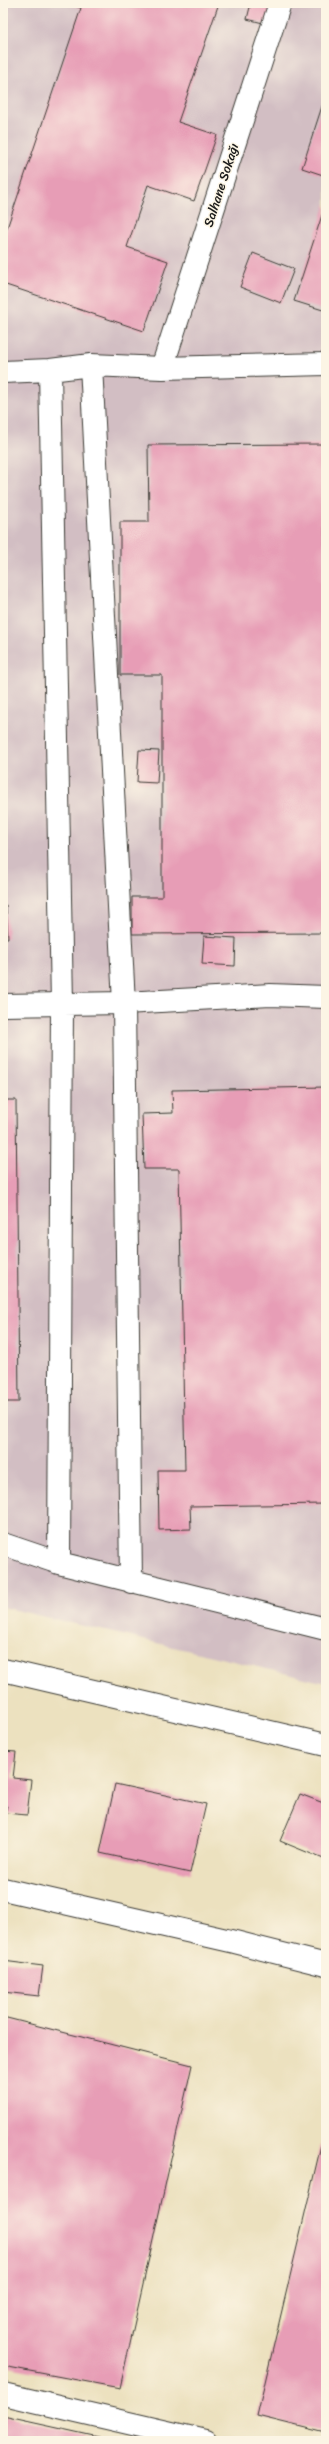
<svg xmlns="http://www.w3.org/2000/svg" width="329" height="2444" font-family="Sriracha,sans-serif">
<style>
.industrial{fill:#d2bec3}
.building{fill:#e79db6}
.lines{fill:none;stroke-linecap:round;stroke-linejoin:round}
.minor-casing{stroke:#3b3a34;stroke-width:24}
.minor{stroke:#fff;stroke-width:22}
.labels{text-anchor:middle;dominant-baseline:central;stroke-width:3;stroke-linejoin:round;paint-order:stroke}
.street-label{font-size:13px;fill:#1c1c1c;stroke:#fcf5e5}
</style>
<rect width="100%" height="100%" fill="#fcf5e5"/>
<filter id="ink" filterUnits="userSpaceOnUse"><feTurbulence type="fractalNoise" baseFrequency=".025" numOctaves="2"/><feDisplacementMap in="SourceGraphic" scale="8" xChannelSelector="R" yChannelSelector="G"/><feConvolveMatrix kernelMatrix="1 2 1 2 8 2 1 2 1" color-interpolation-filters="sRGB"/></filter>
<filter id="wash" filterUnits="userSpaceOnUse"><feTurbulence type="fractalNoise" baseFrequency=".012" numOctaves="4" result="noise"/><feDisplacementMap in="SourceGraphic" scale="16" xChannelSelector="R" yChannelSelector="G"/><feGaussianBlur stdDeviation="0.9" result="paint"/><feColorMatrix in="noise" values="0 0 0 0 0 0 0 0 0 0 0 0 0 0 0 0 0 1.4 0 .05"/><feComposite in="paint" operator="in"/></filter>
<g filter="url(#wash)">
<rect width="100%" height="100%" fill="#ece1bf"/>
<path class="industrial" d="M3 3H326V1683L3 1607Z"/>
<g id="blocks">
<path class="building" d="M66 3H219L178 122 217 135 194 201 148 185 127 247 168 261 144 331 3 284V240L81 8Z
M251 3 272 8 267 24 247 19Z
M326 94V176L302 168Z
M326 203V311L294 301Z
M253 253 294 269 281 303 240 287Z
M324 444 326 933 132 934V897H162V675H120V522H149L148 445Z
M139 750 159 751 157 783 137 782Z
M3 905H6L8 938H3Z
M204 936 236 938 235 966 202 964Z
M326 1087V1504L190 1506 191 1529 159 1530 158 1470H185L179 1169H144L142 1114 173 1113 172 1090Z
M3 1100H16L19 1402H3Z
M3 1751 16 1752 13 1778 31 1780 27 1815 5 1813 7 1806H3Z
M115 1784 206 1804 190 1873 100 1853Z
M300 1794 326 1804V1860L280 1841Z
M3 1961 43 1966 39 1996 3 1992Z
M3 2017 192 2065 120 2388 3 2366Z
M326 2124V2433L257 2416Z
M3 2416 112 2440 111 2441H3Z"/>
</g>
</g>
<g filter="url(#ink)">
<use href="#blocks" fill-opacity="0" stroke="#3b3a34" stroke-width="1"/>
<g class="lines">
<defs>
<path id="minor" d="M91 365 124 1003 131 1582
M162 368 280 3
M50 370 62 1003 59 1563
M3 372 50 370 91 365 162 368 326 364
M3 1005 124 1003 270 995 326 997
M3 1544 59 1563 326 1629
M3 1670 326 1745
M3 1889 235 1942 326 1965
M3 2394 206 2441"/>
</defs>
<use href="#minor" class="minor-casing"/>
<use href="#minor" class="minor"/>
</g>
</g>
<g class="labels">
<g class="street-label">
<text transform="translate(221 185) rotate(-72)">Salhane Sokağı</text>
</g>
</g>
<rect width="329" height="2444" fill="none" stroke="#fcf5e5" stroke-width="16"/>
</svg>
